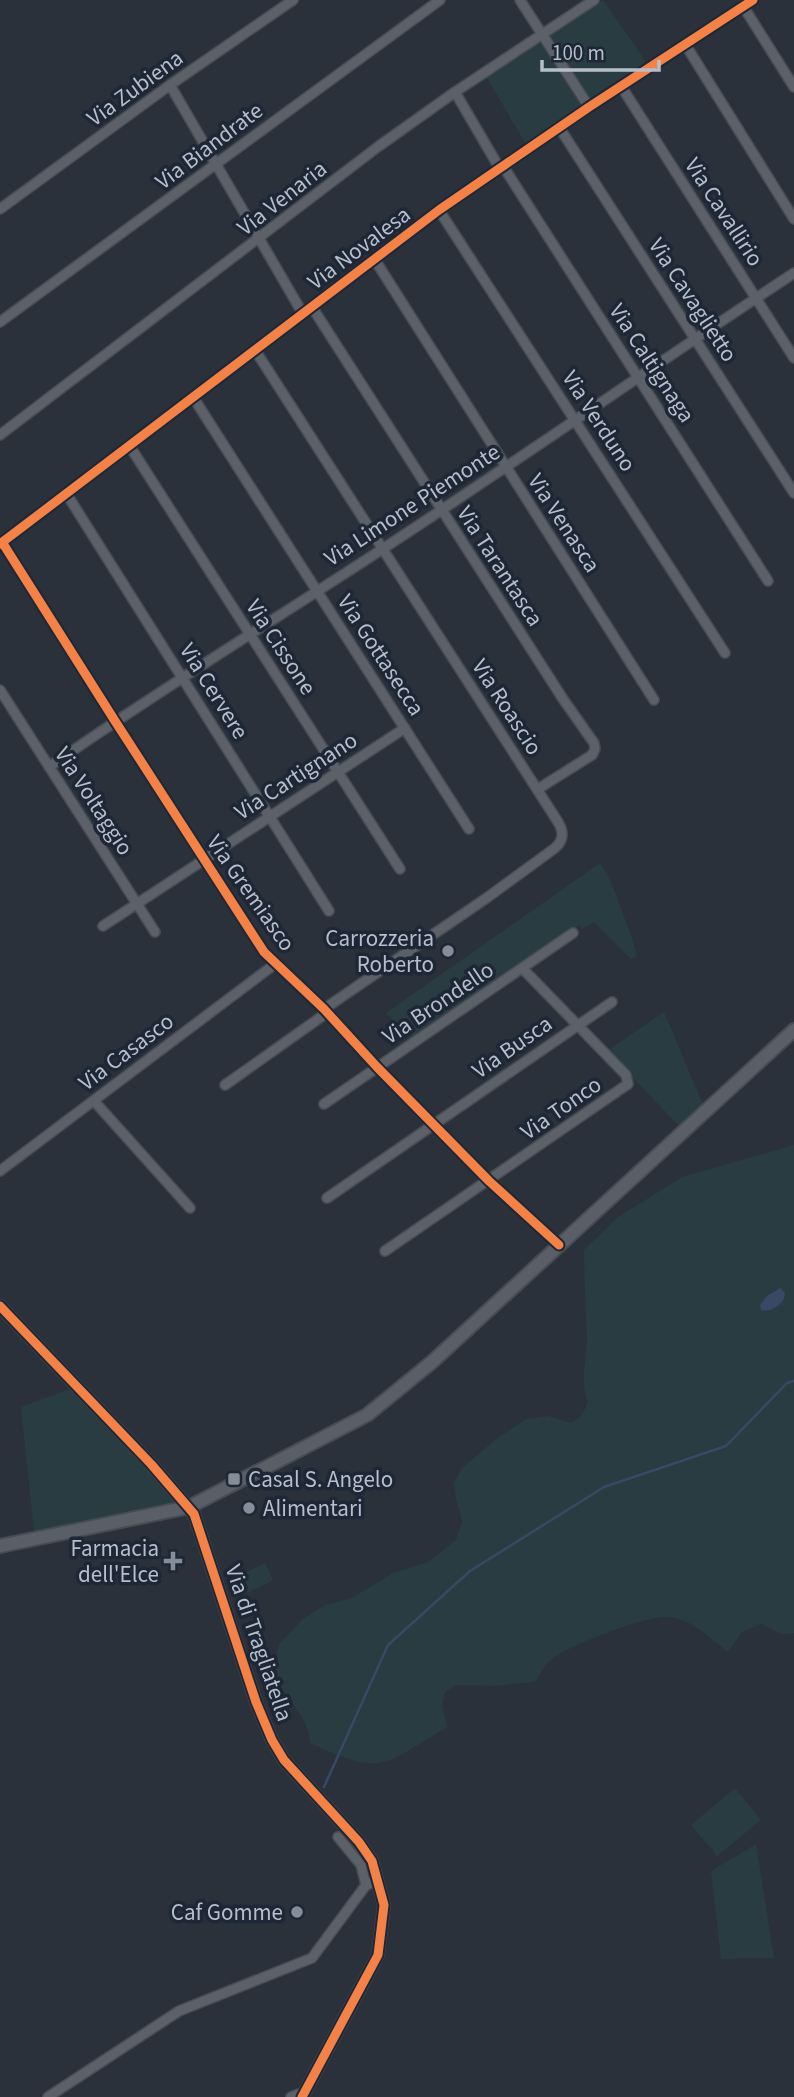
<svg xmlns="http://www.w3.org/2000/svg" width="794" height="2097" font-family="'Source Sans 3',sans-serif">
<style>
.green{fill:#283c41}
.water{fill:#374965}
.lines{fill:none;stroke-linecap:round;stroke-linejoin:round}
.stream{stroke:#374965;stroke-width:2.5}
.minor-casing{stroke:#474c53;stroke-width:12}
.tertiary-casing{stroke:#474c53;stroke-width:14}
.secondary-casing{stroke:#474c53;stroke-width:16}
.minor{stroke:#5c6068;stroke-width:9}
.tertiary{stroke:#5c6068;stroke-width:10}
.secondary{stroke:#5a5f67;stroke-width:12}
.cycleway-casing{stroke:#1e2736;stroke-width:13}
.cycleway{stroke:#f48246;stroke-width:9}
.poi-dot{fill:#858d99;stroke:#1e2736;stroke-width:2.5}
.labels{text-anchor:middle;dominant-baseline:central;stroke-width:7;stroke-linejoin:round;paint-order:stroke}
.street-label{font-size:23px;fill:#b6becb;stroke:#1e2736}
.poi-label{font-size:23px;fill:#b6becb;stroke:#1e2736;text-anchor:end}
</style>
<rect width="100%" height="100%" fill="#2b313b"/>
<path class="green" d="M603 0 647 63 588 101 548 34Z
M542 39 581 106 526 144 485 75Z
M600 863C612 880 616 895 623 914 629 929 634 941 637 956L631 959 594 922 582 929 579 925 410 1039 386 1013Z
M664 1012 704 1107 681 1128 607 1051Z
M794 1145V1633L781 1634 761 1624 742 1632 728 1652C711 1639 691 1618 668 1617 644 1616 569 1645 551 1660 544 1665 540 1675 535 1682L493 1686 456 1685 445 1692 442 1705 447 1727C382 1766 383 1777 310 1743 309 1716 286 1699 273 1676L279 1644 303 1619 325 1605 352 1598 393 1573 428 1562 456 1540 462 1521 456 1498 454 1483 462 1468 495 1440 526 1419 548 1416 571 1423 581 1416 588 1403C579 1377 587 1363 587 1338 586 1309 584 1280 584 1250L618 1217 682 1177Z
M72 1388 173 1494 177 1500 174 1505 111 1520 34 1531 21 1407Z
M265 1563 273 1580 237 1598 229 1581Z
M735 1788 761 1820 717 1856 691 1825Z
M756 1844 774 1958 721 1959 711 1871Z"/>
<path class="water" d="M780 1288 785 1293C785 1303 772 1313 761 1310L760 1305 767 1296Z"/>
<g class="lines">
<path class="stream" d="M324 1787 388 1645 470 1571 604 1487 726 1446 787 1383 794 1381"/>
<defs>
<path id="minor" d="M520 0 589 107
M743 6 794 87
M685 44 794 219
M170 85 303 314
M621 86 794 358
M455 92 500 169
M559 127 794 493
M503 166 768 581
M0 209 170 85 293 0
M439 210 725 653
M375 260 654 700
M312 307 563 699 594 743 595 749 592 755 538 789
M0 322 440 0
M255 350 558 822C564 832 564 840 555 848L488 897 324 1009
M193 397 469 829
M0 435 379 146 455 92 594 0
M129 445 400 869
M66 493 329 911
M2 542 115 721 264 952 324 1009 377 1067 489 1181 559 1245
M0 544 439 210 589 107 753 0
M0 690 155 932
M49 767C158 691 271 622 381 550 520 459 656 364 794 273
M103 926 405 728
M225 1085 328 1012
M94 1101 190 1208
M324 1104 573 933
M0 1171 275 964
M327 1198 612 1002
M385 1251 628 1084 626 1075 523 969
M338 1837 361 1865 366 1885
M48 2097 179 2011 312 1958 366 1885 378 1880
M291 2097 304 2092"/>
<path id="tertiary" d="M0 1306 151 1464 194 1514 256 1702 272 1740 284 1760 359 1842 372 1861 384 1905 378 1955 302 2097"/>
<path id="secondary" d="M0 1546 189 1507 367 1415 432 1362 794 1030"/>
</defs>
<use href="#minor" class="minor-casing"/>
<use href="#tertiary" class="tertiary-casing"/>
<use href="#secondary" class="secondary-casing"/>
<use href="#minor" class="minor"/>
<use href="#tertiary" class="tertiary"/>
<use href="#secondary" class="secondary"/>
<defs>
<path id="cycleway" d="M2 542 115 721 264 952 324 1009 377 1067 489 1181 559 1245
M0 544 439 210 589 107 753 0
M0 1306 151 1464 194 1514 256 1702 272 1740 284 1760 359 1842 372 1861 384 1905 378 1955 302 2097"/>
</defs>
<use href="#cycleway" class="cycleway-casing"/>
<use href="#cycleway" class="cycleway"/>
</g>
<g class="poi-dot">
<circle cx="448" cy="951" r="7"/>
<rect x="227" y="1472" width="14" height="14" rx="3.5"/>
<circle cx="249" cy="1508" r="7"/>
<path d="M169.5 1550.5h7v7h7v7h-7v7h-7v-7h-7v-7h7z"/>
<circle cx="297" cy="1912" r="7"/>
</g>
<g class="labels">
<g class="street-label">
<text transform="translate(135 88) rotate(-36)">Via Zubiena</text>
<text transform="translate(209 146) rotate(-37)">Via Biandrate</text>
<text transform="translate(282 198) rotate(-38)">Via Venaria</text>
<text transform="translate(724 212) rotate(57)">Via Cavallirio</text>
<text transform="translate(359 248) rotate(-37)">Via Novalesa</text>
<text transform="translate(693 300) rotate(57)">Via Cavaglietto</text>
<text transform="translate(652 363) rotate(57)">Via Caltignaga</text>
<text transform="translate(599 421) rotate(57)">Via Verduno</text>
<text transform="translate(412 505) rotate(-33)">Via Limone Piemonte</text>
<text transform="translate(564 523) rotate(57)">Via Venasca</text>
<text transform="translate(500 566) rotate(57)">Via Tarantasca</text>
<text transform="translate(281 647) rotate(57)">Via Cissone</text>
<text transform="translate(381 655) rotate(57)">Via Gottasecca</text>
<text transform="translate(214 691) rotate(58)">Via Cervere</text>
<text transform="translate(507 707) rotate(57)">Via Roascio</text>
<text transform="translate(296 776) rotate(-33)">Via Cartignano</text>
<text transform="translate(94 801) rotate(57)">Via Voltaggio</text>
<text transform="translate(251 893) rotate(55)">Via Gremiasco</text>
<text transform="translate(438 1003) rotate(-34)">Via Brondello</text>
<text transform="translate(512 1047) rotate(-35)">Via Busca</text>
<text transform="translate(126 1052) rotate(-37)">Via Casasco</text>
<text transform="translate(561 1108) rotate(-35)">Via Tonco</text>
<text transform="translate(259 1643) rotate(71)">Via di Tragliatella</text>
</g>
<g class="poi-label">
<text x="434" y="938">Carrozzeria<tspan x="434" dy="26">Roberto</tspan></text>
<text x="248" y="1479" text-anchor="start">Casal S. Angelo</text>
<text x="263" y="1508" text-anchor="start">Alimentari</text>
<text x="159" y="1548">Farmacia<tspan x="159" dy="26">dell'Elce</tspan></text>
<text x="283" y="1912">Caf Gomme</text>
</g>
</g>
<path d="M542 60v10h117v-10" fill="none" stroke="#b6becb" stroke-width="3.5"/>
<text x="552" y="60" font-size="21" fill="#b6becb" stroke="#1e2736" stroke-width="5" paint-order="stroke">100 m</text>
</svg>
